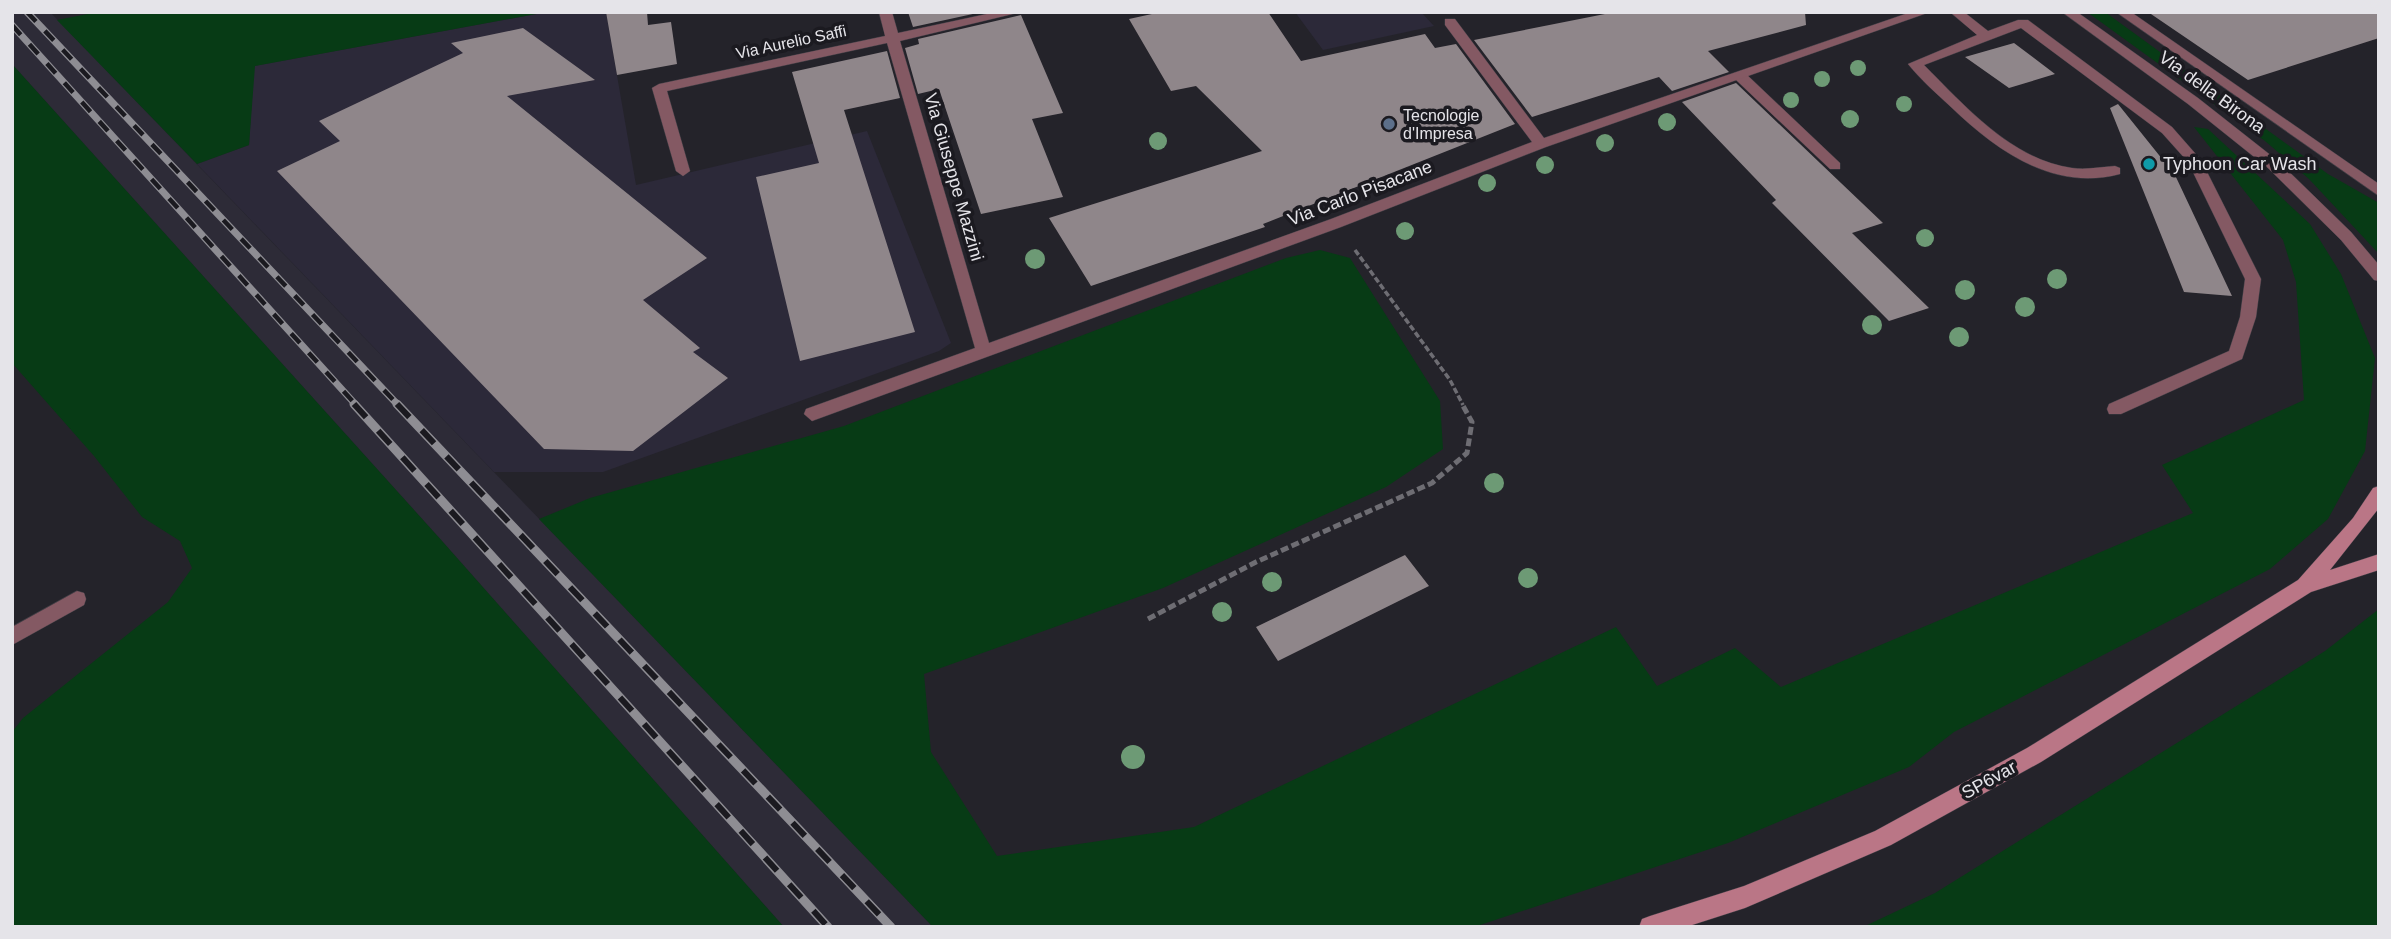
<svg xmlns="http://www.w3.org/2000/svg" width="2391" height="939" font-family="Arial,sans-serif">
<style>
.built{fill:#2d2b37}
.industrial{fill:#2c2939}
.green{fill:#073b15}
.building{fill:#8f868a}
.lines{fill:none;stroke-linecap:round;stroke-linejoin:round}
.service-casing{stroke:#3f3e45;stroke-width:1}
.minor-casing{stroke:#3f3e45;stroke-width:1}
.tertiary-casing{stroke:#3f3e45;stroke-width:1}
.secondary-casing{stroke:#3f3e45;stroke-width:1}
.path-far1{stroke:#6e6d73;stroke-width:3.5;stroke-dasharray:6 2.5;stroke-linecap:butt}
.path{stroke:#6e6d73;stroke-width:5;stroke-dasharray:8 3.5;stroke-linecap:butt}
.service{fill:#845963;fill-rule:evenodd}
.minor{fill:#845963;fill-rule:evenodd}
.tertiary{fill:#845963;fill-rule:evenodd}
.secondary{fill:#ba7686;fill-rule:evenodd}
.rail-far1-casing{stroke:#8e8d93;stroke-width:7}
.rail-casing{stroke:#8e8d93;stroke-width:9}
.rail-far1{stroke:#1b1a20;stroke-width:4.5;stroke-dasharray:13;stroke-linecap:butt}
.rail{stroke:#1b1a20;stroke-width:6;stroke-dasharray:18;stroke-linecap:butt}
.tree{fill:#6d9a75}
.service-dot{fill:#5c6f8a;stroke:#1b1a20;stroke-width:2.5}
.culture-dot{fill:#0f9aa8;stroke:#1b1a20;stroke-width:2.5}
.labels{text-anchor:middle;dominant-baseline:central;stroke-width:7;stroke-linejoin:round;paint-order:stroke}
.far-street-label{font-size:16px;fill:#e5e4e9;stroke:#1b1a20}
.far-poi-label{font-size:16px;fill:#e5e4e9;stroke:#1b1a20;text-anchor:start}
.street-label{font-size:18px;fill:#e5e4e9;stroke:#1b1a20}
.poi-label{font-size:18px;fill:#e5e4e9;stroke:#1b1a20;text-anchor:start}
</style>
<rect width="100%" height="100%" fill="#24232a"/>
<path class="built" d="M12 12H50L933 927H784L442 541 12 64Z"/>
<path class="industrial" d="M547 12H606L636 185 867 131 951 343 939 351 603 472H494L197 164 249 145 254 66Z
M1295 12H1421L1434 26 1323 50Z"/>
<path class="green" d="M98 12H547L255 66 249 145 197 164 57 20Z
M2087 12H2105L2328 174 2379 203V254L2309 179 2265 141Z
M12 64 442 541 784 927H12V732L23 718 168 602 192 568 180 541 142 517 94 456 12 363Z
M2194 127 2208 129 2310 224 2341 274 2375 358 2365 451 2328 519 2270 569 1954 732 1909 767 1728 843 1474 927H933L539 519 590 498 844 426 1286 258 1320 250 1350 258 1440 401 1443 449 1386 487 1163 588 924 674 931 752 997 856 1194 827 1616 627 1657 686 1735 648 1781 687 2193 513 2162 465 2304 400 2296 282 2283 240Z
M2379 609V927H1863L1935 893 2325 651Z"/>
<path class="building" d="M606 12H647L648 25 671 22 677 64 617 75Z
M908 12H982L913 27Z
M1161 12H1268L1301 61 1425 34 1435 48 1456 44 1515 124 1263 224 1265 227 1091 286 1049 218 1262 151 1196 86 1171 91 1129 19Z
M1615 12H1805L1806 25 1708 51 1729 72 1672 91 1659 77 1532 117 1474 40Z
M2148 12H2379V38L2248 80Z
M1021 15 1063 113 1032 119 1063 197 981 214 939 89 918 94 905 48 919 44 918 39Z
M523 28 595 80 507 96 707 258 643 300 700 348 693 352 728 378 633 451 544 449 277 171 340 141 319 121 463 53 451 43Z
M2014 43 2055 74 2009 88 1965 57Z
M887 51 900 98 844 110 915 332 800 361 756 177 819 163 792 72Z
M1736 83 1883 223 1852 233 1929 308 1889 321 1772 203 1776 200 1682 102Z
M2118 104 2175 175 2232 296 2184 292 2110 108Z
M1405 555 1429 586 1278 661 1256 627Z"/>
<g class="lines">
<defs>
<path id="service" d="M1950 12H1964L1988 31 2018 20H2028L2172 127 2201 160 2261 279 2256 317 2242 359 2121 414H2109L2107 409 2109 404 2229 351 2240 317 2245 279 2188 162 2162 133 2021 28 1924 65C1964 105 2012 160 2072 168 2086 170 2101 167 2115 166L2120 168V174C2053 192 1996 150 1951 107 1936 93 1920 79 1908 64L1977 35Z
M1740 72 1745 73 1840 163V169H1830L1735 79 1733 76Z"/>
<path id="minor" d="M879 12H892L898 33 996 12H1021L900 41 989 343 1331 219 1532 142 1445 25V19H1455L1544 138 1911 12H1930L1546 147 1341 227 812 421 804 414 806 409 975 348 887 43 667 91 690 171 683 176 676 171 652 88 659 84 885 36Z
M77 591 84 593 86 599 84 605 12 645V627Z"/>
<path id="tertiary" d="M2062 12H2077L2198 98 2278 161 2351 232 2379 265V281L2374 280 2341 240 2268 168 2188 104Z
M2116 12H2131L2379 184V196Z"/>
<path id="secondary" d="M2379 486V508L2330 570 2379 554V570L2311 592 2041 762 1891 845 1745 908 1686 927H1639L1642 919 1650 916 1744 886 1875 831 2027 748 2298 580 2353 518 2373 488Z"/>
</defs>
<use href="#service" class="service-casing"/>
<use href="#minor" class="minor-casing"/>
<use href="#tertiary" class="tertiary-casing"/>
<use href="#secondary" class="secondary-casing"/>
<path class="path-far1" d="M1355 250 1450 380 1463 405"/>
<path class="path" d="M1148 619 1256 562 1432 483 1467 453 1472 422 1462 404"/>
<use href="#service" class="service"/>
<use href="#minor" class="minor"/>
<use href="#tertiary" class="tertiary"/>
<use href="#secondary" class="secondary"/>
<defs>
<path id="rail-far1" d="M27 12 398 405
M12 25 356 405"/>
<path id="rail" d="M354 404 828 927
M397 404 891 927"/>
</defs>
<use href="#rail-far1" class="rail-far1-casing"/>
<use href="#rail" class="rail-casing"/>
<use href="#rail-far1" class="rail-far1"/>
<use href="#rail" class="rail"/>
</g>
<g class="tree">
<circle cx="1858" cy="68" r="8"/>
<circle cx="1822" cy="79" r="8"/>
<circle cx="1791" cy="100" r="8"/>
<circle cx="1904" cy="104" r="8"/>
<circle cx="1850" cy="119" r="9"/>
<circle cx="1667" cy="122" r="9"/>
<circle cx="1158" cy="141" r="9"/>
<circle cx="1605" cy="143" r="9"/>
<circle cx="1545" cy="165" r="9"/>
<circle cx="1487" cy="183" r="9"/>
<circle cx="1405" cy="231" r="9"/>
<circle cx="1925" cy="238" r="9"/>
<circle cx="1035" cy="259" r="10"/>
<circle cx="2057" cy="279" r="10"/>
<circle cx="1965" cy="290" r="10"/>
<circle cx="2025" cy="307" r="10"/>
<circle cx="1872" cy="325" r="10"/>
<circle cx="1959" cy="337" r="10"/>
<circle cx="1494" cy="483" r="10"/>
<circle cx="1528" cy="578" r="10"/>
<circle cx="1272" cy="582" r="10"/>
<circle cx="1222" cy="612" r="10"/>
<circle cx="1133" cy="757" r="12"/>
</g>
<circle class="service-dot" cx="1389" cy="124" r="7"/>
<circle class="culture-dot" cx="2149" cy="164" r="7"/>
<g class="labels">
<g class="far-street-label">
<text transform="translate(791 42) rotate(-12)">Via Aurelio Saffi</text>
</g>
<g class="far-poi-label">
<text x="1403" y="115">Tecnologie<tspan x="1403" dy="18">d'Impresa</tspan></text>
</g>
<g class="street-label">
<text transform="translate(2212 92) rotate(36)">Via della Birona</text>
<text transform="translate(954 177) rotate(74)">Via Giuseppe Mazzini</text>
<text transform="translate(1360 193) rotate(-21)">Via Carlo Pisacane</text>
<text transform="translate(1989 780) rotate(-29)">SP6var</text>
</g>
<g class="poi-label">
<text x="2163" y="164">Typhoon Car Wash</text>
</g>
</g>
<rect width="2391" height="939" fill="none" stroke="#e5e4e9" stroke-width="28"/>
</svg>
